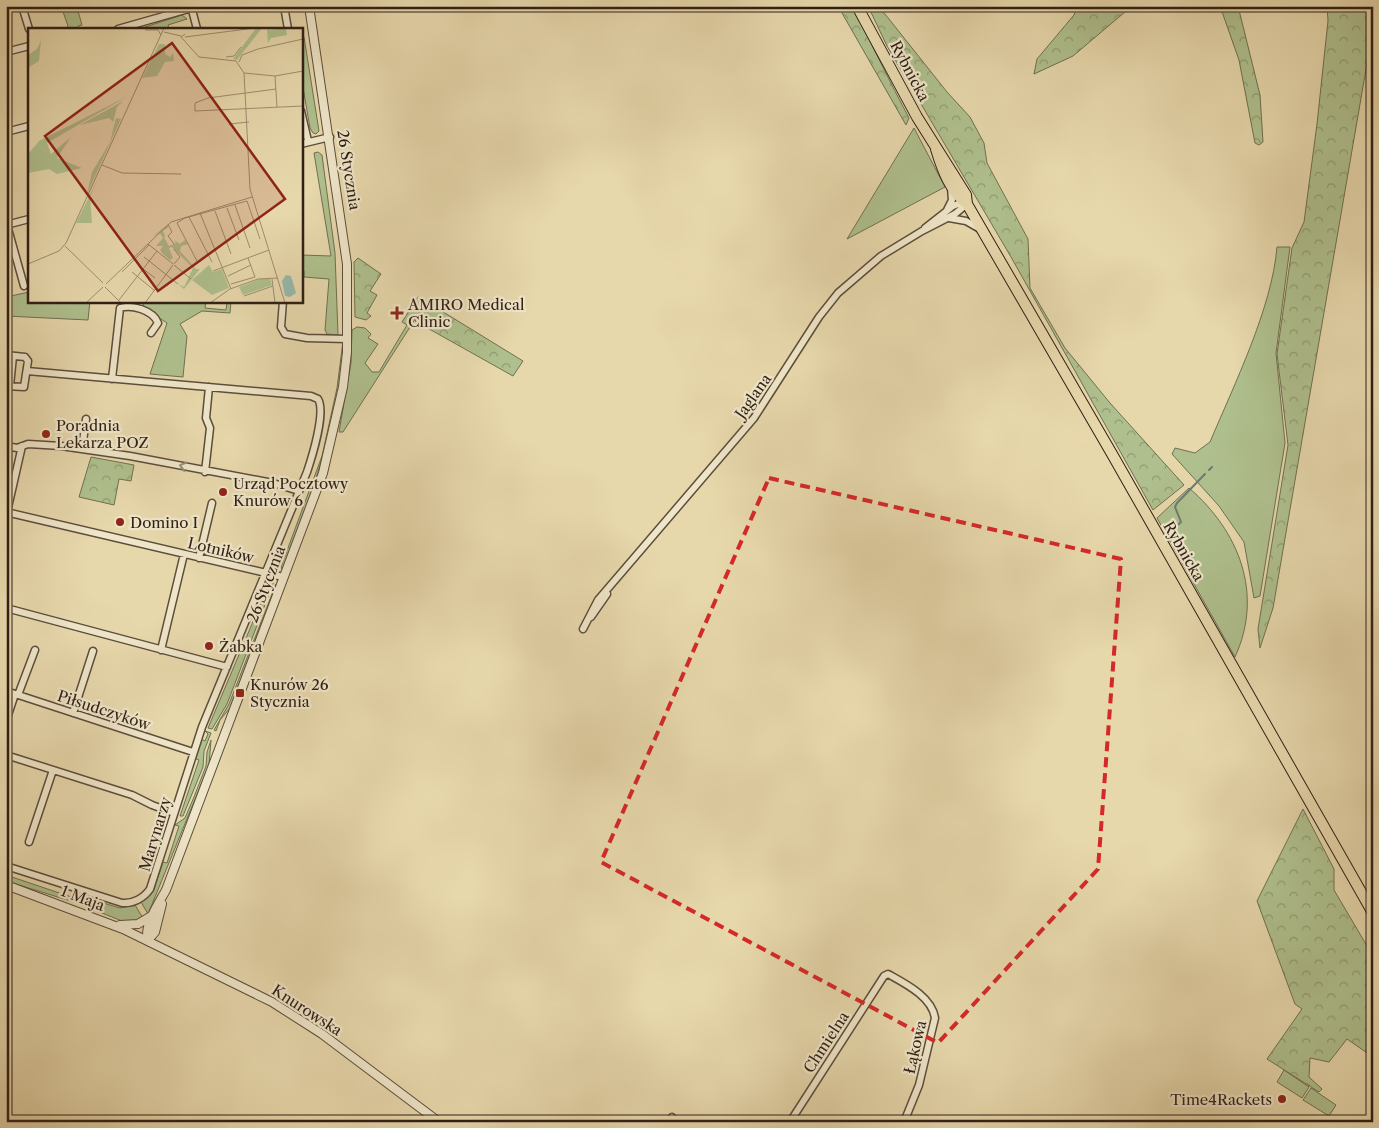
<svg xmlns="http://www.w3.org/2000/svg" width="1379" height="1128" font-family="'Libre Caslon Text',serif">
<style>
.green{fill:#afc08e;stroke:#6f7052}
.forest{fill:url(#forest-crowns);stroke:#6f7052}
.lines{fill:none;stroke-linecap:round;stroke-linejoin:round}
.stream{stroke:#6d7b71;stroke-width:2}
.minor-casing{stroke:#5d4d3c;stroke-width:9}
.tertiary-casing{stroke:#5d4d3c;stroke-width:10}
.primary-casing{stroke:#2f1f16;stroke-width:12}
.minor{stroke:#efe6c9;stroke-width:6}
.tertiary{stroke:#efe6c9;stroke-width:8}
.primary{stroke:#e7d8ac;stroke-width:10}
.oneway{stroke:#998c78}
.marked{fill:none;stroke:#d62828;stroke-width:4;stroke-dasharray:10 6;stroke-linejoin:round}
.poi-dot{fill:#8f2418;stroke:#efe6c9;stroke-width:2}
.labels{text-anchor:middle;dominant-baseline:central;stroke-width:4.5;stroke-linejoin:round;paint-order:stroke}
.street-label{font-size:15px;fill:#2f1f16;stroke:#efe6c9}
.poi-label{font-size:15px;fill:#2f1f16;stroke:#efe6c9;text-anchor:start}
.inset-road{fill:none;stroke:#9d8e70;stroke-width:1}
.view{fill:#8f2418;fill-opacity:0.15;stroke:#8f2418;stroke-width:2.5}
.inset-edge{fill:none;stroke:#2f1f16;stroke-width:2.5}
</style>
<defs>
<pattern id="forest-crowns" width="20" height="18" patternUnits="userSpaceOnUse" patternTransform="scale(1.25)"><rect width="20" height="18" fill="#afc08e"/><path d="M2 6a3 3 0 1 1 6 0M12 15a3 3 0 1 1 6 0" fill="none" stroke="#8f9b73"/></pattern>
</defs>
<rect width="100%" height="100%" fill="#e7d8ac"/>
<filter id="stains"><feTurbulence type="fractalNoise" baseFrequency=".004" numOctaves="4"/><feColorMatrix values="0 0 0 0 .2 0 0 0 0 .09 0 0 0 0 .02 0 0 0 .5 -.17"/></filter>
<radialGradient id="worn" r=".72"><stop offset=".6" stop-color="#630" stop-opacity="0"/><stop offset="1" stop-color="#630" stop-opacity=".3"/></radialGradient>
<path class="green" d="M61 6H100L91 11 86 9 78 11 82 25 78 26 79 29H67L68 26Z
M182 15 187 19 168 25 169 29H139Z
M301 33 304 37 319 131 316 134 313 133 310 128 301 76Z
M914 128 945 187 847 239Z
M318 152 322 155 335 253 338 335 327 334 325 330 329 279 304 277V271H301V255L331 256 314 153Z
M1277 247H1290L1276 353 1285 443 1260 596 1254 598 1244 542 1219 506 1172 454 1175 448 1195 453 1210 442C1234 385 1272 308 1277 247Z
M29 292V301H90L88 320 6 316V297Z
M418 297 426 302 343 432H339L351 363 352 330 357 327 365 328 371 334 368 338 378 344 365 363 372 372H379L407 325 402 322Z
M144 301H206L205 308 226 310 227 303 231 301 230 313 202 311 180 324 187 336 183 377 150 374 167 323 143 307Z
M343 341C355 364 299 542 282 569L281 567 322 456 337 388Z
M1189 488C1239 531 1264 594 1235 657L1157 518Z
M267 578 274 581 227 704 212 729 208 728 268 586 264 584Z
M276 584 231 707 220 720 216 731 214 730 229 704Z
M205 731 211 733 204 751 203 767 183 816H180L199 760 194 758 201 739 205 741 208 734Z
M211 740 209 765 148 914 141 902 154 889 163 862 167 863 179 826 175 825 185 818 194 797 206 766 207 752Z
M6 875 98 906 100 902 120 908 135 905 143 918 139 921H122L77 903 6 881Z
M1284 1070 1309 1087 1302 1098 1277 1082Z
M1311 1088 1336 1105 1329 1116 1303 1100Z"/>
<path class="forest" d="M838 6H851C872 43 889 81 909 118L906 125Z
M868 6H875L885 14 947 92 970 117 984 143 987 163 1028 239 1030 288 1065 348 1110 403 1184 485 1153 510 1011 257 887 46Z
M1077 6H1132L1073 56 1034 74 1037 59 1074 15Z
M1220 6H1238L1260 95 1263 142 1259 145 1255 143 1239 60Z
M1327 6H1369V52L1273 608 1260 648 1258 629 1288 445 1277 354 1292 248 1304 222 1317 124 1328 21Z
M358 258 381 274 370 291 377 295 367 313 371 316 366 320 355 317 354 262Z
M427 302 523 361 513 376 415 321Z
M91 457 134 465 131 481 119 479 114 505 79 497Z
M1303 809 1334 869V890L1367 946 1373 949V1057L1347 1039 1329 1062 1310 1058 1309 1077 1322 1089 1319 1092 1267 1059 1302 1009 1295 1004 1257 901Z"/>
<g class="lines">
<path class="stream" d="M1209 470 1212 467
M1171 531 1181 522 1175 507 1177 503 1205 474"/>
<defs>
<path id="minor" d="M22 6 29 29
M191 6 197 29
M284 6 288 29
M118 29 199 6
M6 52 29 46
M301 111 308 141
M6 132 29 126
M301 144 330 137
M947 210 952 200 951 188
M949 218 966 221 980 229
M6 225 29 219
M7 225 24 286
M925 228 953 206 958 204H966
M283 301 281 327 285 334 307 338 347 339
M6 355 25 357 28 361 24 387 6 386
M112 379 120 308C131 304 153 310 158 323L151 333
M10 386 13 356
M6 446 17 448 28 444 61 446 130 456 273 483 299 491
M82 449 86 419
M205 472 210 428 206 418 209 387
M6 512 283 577
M7 512 22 446
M199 558 212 503
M6 608 227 667
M591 617 607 594
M583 629 598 600 754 418 819 317 838 293 881 256 922 231 955 214 967 204
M161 650 184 554
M6 691 193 752
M18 695 35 650
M73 713 93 651
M6 721 15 694
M6 755 132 795 152 805 174 813
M29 842 53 770
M6 866 122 903C133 904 144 898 150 889L202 727 307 472C312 457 326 412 318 399L311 396 27 371
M669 1122 672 1117
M790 1122 884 976 888 974C906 984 932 997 935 1018L919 1085 904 1122"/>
<path id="tertiary" d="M6 885 123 929 272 1002 322 1034 439 1122
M120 925 138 924 153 915
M148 940C143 926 159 903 166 890L323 473 343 387 347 352V264L309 6
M148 940 155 932 162 904"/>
<path id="primary" d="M857 6 917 117 966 195 967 204
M936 149C942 169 950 191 967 204L1112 454 1373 913"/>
</defs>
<use href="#minor" class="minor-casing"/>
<use href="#tertiary" class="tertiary-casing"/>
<use href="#primary" class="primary-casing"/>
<use href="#minor" class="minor"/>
<use href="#tertiary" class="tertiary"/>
<use href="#primary" class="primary"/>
</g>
<defs><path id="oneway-chevron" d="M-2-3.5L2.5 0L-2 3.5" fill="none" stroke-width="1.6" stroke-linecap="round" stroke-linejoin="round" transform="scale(1.25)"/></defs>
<use class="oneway" href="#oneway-chevron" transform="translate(183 466) rotate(-164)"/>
<path class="marked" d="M769 478 1121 559 1098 869 938 1043 601 862Z"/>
<g class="poi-dot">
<path d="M394.5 305.5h5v5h5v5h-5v5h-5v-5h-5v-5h5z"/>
<circle cx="46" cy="434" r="5"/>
<circle cx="223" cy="492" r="5"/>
<circle cx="120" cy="522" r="5"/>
<circle cx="209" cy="646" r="5"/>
<rect x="235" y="688" width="10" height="10" rx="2.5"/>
<circle cx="1282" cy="1099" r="5"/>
</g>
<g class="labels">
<g class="street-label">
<text transform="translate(910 71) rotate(62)">Rybnicka</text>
<text transform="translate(349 170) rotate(81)">26 Stycznia</text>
<text transform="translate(753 396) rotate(-55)">Jaglana</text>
<text transform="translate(221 550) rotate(13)">Lotników</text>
<text transform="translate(1184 551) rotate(60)">Rybnicka</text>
<text transform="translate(266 584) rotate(-69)">26 Stycznia</text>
<text transform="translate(104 710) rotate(18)">Piłsudczyków</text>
<text transform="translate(155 834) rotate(-73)">Marynarzy</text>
<text transform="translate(83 898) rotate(21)">1 Maja</text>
<text transform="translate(307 1010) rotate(33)">Knurowska</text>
<text transform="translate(826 1042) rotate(-57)">Chmielna</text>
<text transform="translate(915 1047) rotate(-77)">Łąkowa</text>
</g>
<g class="poi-label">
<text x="408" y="304">AMIRO Medical<tspan x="408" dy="17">Clinic</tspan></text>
<text x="56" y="425">Poradnia<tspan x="56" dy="17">Lekarza POZ</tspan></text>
<text x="233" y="483">Urząd Pocztowy<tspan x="233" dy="17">Knurów 6</tspan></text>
<text x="130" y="522">Domino I</text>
<text x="219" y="646">Żabka</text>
<text x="250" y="684">Knurów 26<tspan x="250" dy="17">Stycznia</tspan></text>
<text x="1272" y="1099" text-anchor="end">Time4Rackets</text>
</g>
</g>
<g transform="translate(28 28)">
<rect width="275" height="275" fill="#e7d8ac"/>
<path d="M258 0 259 7 243 10 240 15 239 2ZM13 12 11 33 0 40V27L9 21ZM95 73 89 79 85 94 81 90 52 97ZM139 197 141 199 135 203 137 208 144 204 136 209 141 218 148 215 146 212 152 216 157 212 160 216 153 218 152 223 168 241H172L156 261 150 256 156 259 165 240 144 219 141 220 145 230 142 232 135 226 132 222 135 218H128L135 210 132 205 124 209Z" fill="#afc08e"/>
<path d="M228 0H234L209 32 205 31ZM131 16H137V26L142 29 145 25 146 33 137 34 129 48 114 50ZM100 68 19 115 23 126 43 109 29 130 54 140 29 146 21 141 0 145V126L11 113ZM88 90 93 91 59 166 64 144 82 114ZM70 151 62 169 64 195H48ZM181 237 185 244 194 241 201 260 184 267 164 252ZM232 251H242L244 257 215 267 211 259Z" fill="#afc08e"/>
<path d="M258 247 263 248 268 265 262 269 257 268 254 253Z" fill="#97b9ae"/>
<path class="inset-road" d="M84 0H117M117 2H130L133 7M136 4 153 8M157 6 153 9 171 29 208 33 216 45 222 161 257 275M157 9 227 0M198 29 206 28 213 19M211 34 214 27 230 21 275 11M216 45 247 48 275 43M247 48 249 79M248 61 180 70 167 75V83L275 78M201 96 221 94M74 137 94 145 153 146M207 177 222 220M199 180 211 212M187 183 203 226M172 185 203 261M161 189 184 234M140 196 144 204 140 208 146 216M120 216 145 236M37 218 75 255M146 221 152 229 146 236M116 229 150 256M220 230 227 249M169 233 149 195 157 190 219 173 232 211M0 236 31 223 38 215 136 0M110 237 127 250M146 237 163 251M185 243 241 222M94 244 121 217M104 244 127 263M200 248 223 237M244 251 247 275M78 256 143 194 224 169M203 256 227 249M77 259 93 275M216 268 245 258M91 272 129 223M58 275 75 259M117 275 145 237M182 275 202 261 230 251 250 250"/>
<path class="view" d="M144 15 257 171 130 263 17 108Z"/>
<rect width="275" height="275" class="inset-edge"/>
</g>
<rect width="1379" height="1128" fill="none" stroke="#e7d8ac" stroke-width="25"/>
<rect x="8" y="8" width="1364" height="1113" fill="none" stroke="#2f1f16" stroke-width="2.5"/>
<rect x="12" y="12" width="1354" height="1103" fill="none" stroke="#2f1f16"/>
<rect width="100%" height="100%" filter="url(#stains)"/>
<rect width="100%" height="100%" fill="url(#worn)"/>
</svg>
